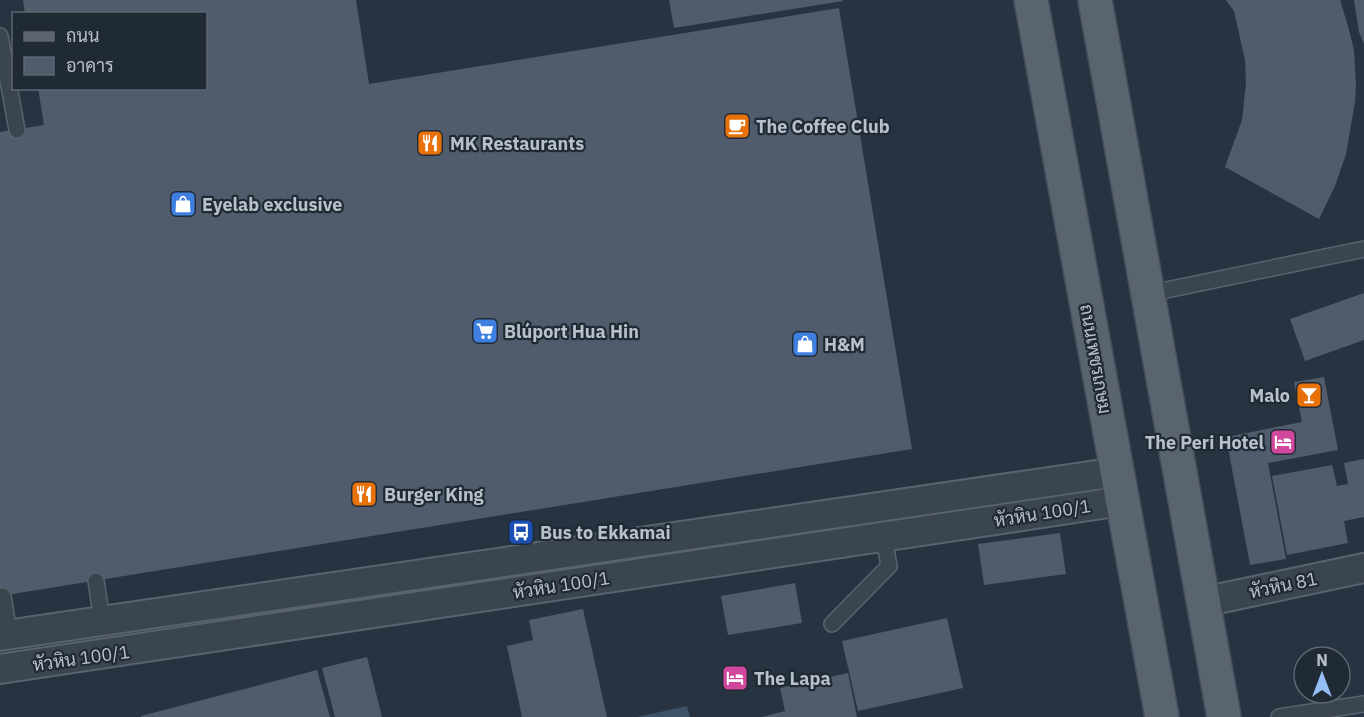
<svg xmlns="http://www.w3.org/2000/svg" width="1364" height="717" font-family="'IBM Plex Sans',Sarabun,sans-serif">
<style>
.water{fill:#3d5168}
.building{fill:#505c6b}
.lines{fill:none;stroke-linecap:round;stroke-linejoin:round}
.lane-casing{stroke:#59636d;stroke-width:18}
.street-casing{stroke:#59636d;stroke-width:32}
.primary-casing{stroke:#454e59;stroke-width:36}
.lane{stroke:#3b4550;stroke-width:15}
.street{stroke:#3b4550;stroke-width:28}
.primary{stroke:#596470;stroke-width:33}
.labels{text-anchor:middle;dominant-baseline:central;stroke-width:4.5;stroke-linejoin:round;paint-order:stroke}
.poi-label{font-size:18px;font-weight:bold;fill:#b8c0ca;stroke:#202a35;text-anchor:start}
.street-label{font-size:18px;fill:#b8c0ca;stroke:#202a35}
</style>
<rect width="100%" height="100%" fill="#273340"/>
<path class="water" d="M687 706 690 717H637Z"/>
<path class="building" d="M23 0H356L369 84 839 8 912 449 0 596V132L44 125 38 88H206V14H25Z
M669 0H842L843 1 674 28Z
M1226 0H1340L1348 26 1354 50 1356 85 1355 102 1346 154 1335 186 1319 219 1225 167 1242 120 1246 83 1245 60 1234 11Z
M1354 0H1364V44L1359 32Z
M1364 293V340L1305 361 1290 319Z
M1324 377 1338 450 1268 463 1286 559 1250 565 1226 437 1302 422 1294 382Z
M1364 459V517L1344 521 1348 543 1287 555 1272 476 1332 465 1337 486 1348 484 1344 463Z
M1060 533 1066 574 984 585 978 544Z
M795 583 802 623 728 635 721 596Z
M583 609 607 717H522L507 646 533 640 529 620Z
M947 618 963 688 858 711 842 641Z
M367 657 382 717H335L322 668Z
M317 670 330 717H141V716Z
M848 673 857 717H762L785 711 780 688Z"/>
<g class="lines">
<defs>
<path id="lane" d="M0 36 17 130
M1147 294 1364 249
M96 581 102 620
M3 596 9 634
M832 624 889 566 884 537
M1279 717 1364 704"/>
<path id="street" d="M1203 602 1364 568
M0 636 1117 472
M0 669 1122 501"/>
<path id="primary" d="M1031 0 1162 717
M1095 0 1224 717"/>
</defs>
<use href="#lane" class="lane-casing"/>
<use href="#street" class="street-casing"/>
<use href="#primary" class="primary-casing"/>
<use href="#lane" class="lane"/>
<use href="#street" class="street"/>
<use href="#primary" class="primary"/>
</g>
<defs>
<symbol id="cafe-square" viewBox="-11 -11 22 22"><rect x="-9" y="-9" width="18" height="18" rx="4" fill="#e8710a" stroke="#202a35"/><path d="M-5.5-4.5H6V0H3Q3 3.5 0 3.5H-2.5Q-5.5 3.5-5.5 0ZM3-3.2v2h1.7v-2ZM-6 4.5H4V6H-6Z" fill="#fff"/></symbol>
<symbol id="restaurant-square" viewBox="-11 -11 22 22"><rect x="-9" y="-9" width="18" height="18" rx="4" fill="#e8710a" stroke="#202a35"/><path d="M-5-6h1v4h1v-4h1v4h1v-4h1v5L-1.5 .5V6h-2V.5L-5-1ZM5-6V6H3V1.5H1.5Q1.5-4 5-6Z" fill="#fff"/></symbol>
<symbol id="shop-square" viewBox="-11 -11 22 22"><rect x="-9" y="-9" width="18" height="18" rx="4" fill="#3f7fe0" stroke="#202a35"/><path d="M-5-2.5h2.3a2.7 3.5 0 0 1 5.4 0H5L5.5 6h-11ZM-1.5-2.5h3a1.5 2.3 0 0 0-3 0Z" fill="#fff"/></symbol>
<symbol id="supermarket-square" viewBox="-11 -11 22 22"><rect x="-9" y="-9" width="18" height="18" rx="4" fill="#3f7fe0" stroke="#202a35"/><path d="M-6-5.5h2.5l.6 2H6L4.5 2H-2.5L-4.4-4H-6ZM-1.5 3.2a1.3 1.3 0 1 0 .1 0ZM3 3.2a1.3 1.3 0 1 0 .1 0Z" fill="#fff"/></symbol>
<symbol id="bar-square" viewBox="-11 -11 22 22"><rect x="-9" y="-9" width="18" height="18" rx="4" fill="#e8710a" stroke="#202a35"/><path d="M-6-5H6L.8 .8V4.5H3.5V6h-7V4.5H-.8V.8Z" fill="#fff"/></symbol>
<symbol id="hotel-square" viewBox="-11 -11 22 22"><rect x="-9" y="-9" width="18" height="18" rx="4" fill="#d1479c" stroke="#202a35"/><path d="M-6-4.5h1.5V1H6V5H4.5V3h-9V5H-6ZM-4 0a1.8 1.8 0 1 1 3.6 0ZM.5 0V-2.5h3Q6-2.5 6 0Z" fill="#fff"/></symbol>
<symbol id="bus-square" viewBox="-11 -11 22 22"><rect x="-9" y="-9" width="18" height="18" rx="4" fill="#1a4fb4" stroke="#202a35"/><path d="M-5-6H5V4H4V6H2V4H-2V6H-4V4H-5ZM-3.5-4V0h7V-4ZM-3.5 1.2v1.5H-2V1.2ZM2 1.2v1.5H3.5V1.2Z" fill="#fff"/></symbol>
</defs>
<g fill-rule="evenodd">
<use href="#cafe-square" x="722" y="111" width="30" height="30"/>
<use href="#restaurant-square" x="415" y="128" width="30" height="30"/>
<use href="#shop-square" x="168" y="189" width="30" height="30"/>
<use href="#supermarket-square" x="470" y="316" width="30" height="30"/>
<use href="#shop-square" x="790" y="329" width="30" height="30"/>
<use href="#bar-square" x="1294" y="380" width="30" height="30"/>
<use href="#hotel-square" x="1268" y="427" width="30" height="30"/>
<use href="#restaurant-square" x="349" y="479" width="30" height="30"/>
<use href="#bus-square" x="506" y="517" width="30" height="30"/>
<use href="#hotel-square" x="720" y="663" width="30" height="30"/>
</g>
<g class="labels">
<g class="poi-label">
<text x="756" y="126">The Coffee Club</text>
<text x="450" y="143">MK Restaurants</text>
<text x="202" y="204">Eyelab exclusive</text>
<text x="504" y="331">Blúport Hua Hin</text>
<text x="824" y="344">H&amp;M</text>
<text x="1290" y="395" text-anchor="end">Malo</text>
<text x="1264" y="442" text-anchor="end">The Peri Hotel</text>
<text x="384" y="494">Burger King</text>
<text x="540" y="532">Bus to Ekkamai</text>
<text x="754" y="678">The Lapa</text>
</g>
<g class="street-label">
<text transform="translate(1096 359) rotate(80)">ถนนเพชรเกษม</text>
<text transform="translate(1042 513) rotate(-9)">หัวหิน 100/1</text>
<text transform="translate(561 585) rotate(-9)">หัวหิน 100/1</text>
<text transform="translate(1283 585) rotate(-12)">หัวหิน 81</text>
<text transform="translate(81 658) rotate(-8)">หัวหิน 100/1</text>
</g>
</g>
<rect x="12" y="12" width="195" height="78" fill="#202a35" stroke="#5d6671" stroke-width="1.5"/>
<rect x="24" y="32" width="30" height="9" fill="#596470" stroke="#5d6671" stroke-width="1.5"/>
<text x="66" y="42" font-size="18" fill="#b8c0ca">ถนน</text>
<rect x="24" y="57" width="30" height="18" fill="#505c6b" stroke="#5d6671" stroke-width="1.5"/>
<text x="66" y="72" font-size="18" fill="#b8c0ca">อาคาร</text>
<g transform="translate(1322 675)"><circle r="28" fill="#202a35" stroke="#5d6671" stroke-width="1.5"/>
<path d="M0-4.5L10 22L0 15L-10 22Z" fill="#93bdf4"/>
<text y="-9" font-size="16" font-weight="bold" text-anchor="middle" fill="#b8c0ca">N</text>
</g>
</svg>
